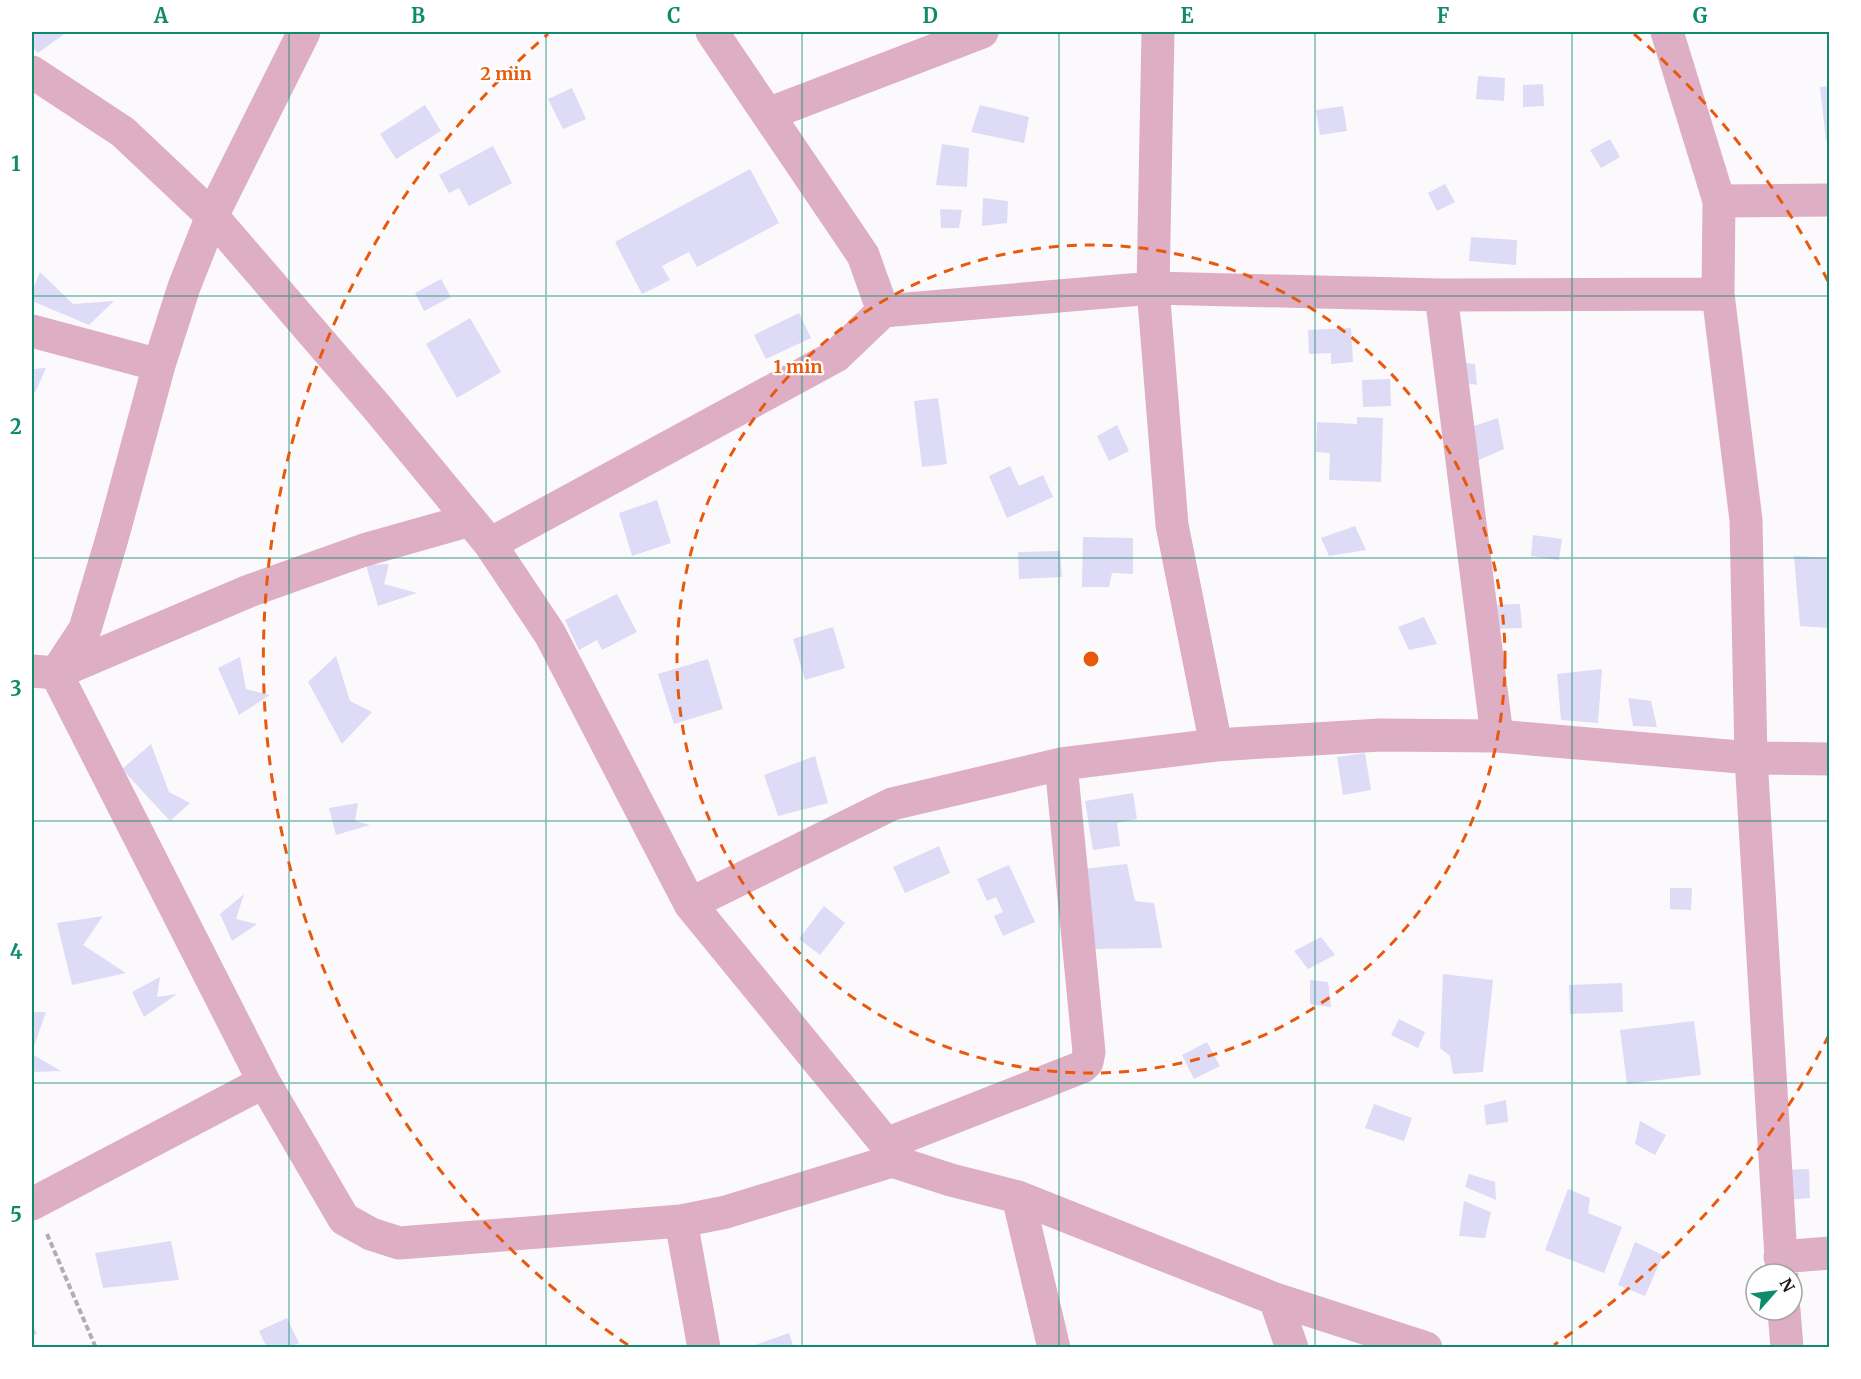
<svg xmlns="http://www.w3.org/2000/svg" width="1861" height="1379" font-family="Merriweather,serif">
<style>
.building{fill:#dddbf6}
.lines{fill:none;stroke-linecap:round;stroke-linejoin:round}
.path{stroke:#b1adb3;stroke-width:4;stroke-dasharray:6 3;stroke-linecap:butt}
.minor{stroke:#deaec4;stroke-width:33}
.grid{fill:none;stroke:#0e8a6d;stroke-width:1.5;stroke-opacity:0.55}
.ring{fill:none;stroke:#e8590c;stroke-width:3;stroke-dasharray:10 8}
.centre{fill:#e8590c;stroke:#fff;stroke-width:3}
.ring-label{font-size:18px;text-anchor:middle;font-weight:bold;fill:#e8590c;stroke:#fff;stroke-width:4.5;stroke-linejoin:round;paint-order:stroke}
.neatline{fill:none;stroke:#0e8a6d;stroke-width:2}
.grid-label{font-size:20px;text-anchor:middle;font-weight:bold;fill:#0e8a6d}
</style>
<rect width="100%" height="100%" fill="#fcf9fd"/>
<path class="building" d="M32 32H67L38 53 32 47Z
M1478 76 1505 78 1504 101 1476 99Z
M1543 84 1544 106 1523 107V85Z
M1830 86V141H1826L1820 87Z
M572 88 586 119 563 129 548 99Z
M425 105 441 131 396 159 380 134Z
M980 105 1029 117 1024 143 971 132Z
M1343 106 1347 131 1320 135 1316 110Z
M1610 139 1620 157 1601 168 1590 150Z
M942 144 969 148 967 187 936 185Z
M493 146 512 183 469 206 459 188 449 193 439 175Z
M750 169 779 223 697 267 689 252 662 266 670 280 642 294 615 242Z
M1445 184 1455 202 1437 211 1428 193Z
M983 198 1008 201 1007 223 982 226Z
M940 209 962 210 959 228H941Z
M1471 237 1517 240 1516 265 1469 261Z
M40 272 73 304 114 301 89 325 32 301V291Z
M441 279 451 297 424 311 415 293Z
M799 313 811 338 766 359 754 335Z
M470 318 501 372 457 398 426 344Z
M1351 328 1353 362 1331 364V353L1309 354 1308 330Z
M1455 362 1475 364 1477 385 1450 380Z
M46 368 35 393 32 391V369Z
M1390 379 1391 406 1363 407 1362 380Z
M938 398 947 464 922 467 914 401Z
M1357 417 1383 418 1381 482 1329 480 1330 453 1316 452 1317 422 1357 424Z
M1498 418 1504 449 1472 463 1465 429Z
M1117 425 1129 451 1109 461 1097 436Z
M1010 466 1019 486 1043 475 1053 497 1007 518 989 476Z
M657 500 671 543 632 556 619 513Z
M1355 526 1366 550 1329 556 1321 538Z
M1533 535 1562 539 1559 560 1531 556Z
M1083 537 1133 538V574L1112 573 1109 587H1082Z
M1060 551 1062 577 1019 579 1018 552Z
M1794 556 1830 558V628L1800 626Z
M389 564 384 584 417 593 378 606 366 565Z
M617 594 637 632 602 650 597 640 579 650 565 620Z
M1520 604 1522 628 1493 629 1492 605Z
M1424 617 1437 644 1409 650 1398 627Z
M833 627 845 668 805 680 793 639Z
M336 656 350 701 372 712 342 744 308 682Z
M240 657 246 689 270 695 239 715 218 668Z
M708 659 723 709 674 724 658 674Z
M1602 669 1598 723 1561 720 1557 674Z
M1628 698 1651 701 1657 727 1633 726Z
M151 744 169 792 190 803 170 821 122 769Z
M1365 753 1371 790 1343 795 1337 757Z
M815 756 828 803 778 816 764 775Z
M1133 793 1137 819 1117 823 1120 846 1093 850 1085 801Z
M358 803 355 821 370 825 336 835 329 808Z
M939 846 950 873 905 893 893 867Z
M1127 864 1135 901 1154 903 1162 948 1092 949 1083 869Z
M1009 865 1035 922 1003 936 994 916 1003 912 996 897 987 901 977 879Z
M1670 888H1692L1691 910 1670 909Z
M244 894 236 919 257 924 232 941 220 914Z
M824 906 845 923 820 955 799 939Z
M103 916 83 945 126 973 72 985 57 923Z
M1321 937 1335 955 1308 969 1294 951Z
M1443 974 1493 980 1483 1072 1453 1074 1450 1056 1440 1048Z
M160 977 157 997 177 994 144 1017 132 992Z
M1310 980 1328 982 1331 1007 1310 1004Z
M1622 983 1623 1012 1570 1014 1569 985Z
M32 1012H46L32 1052Z
M1399 1019 1425 1032 1418 1048 1391 1035Z
M1694 1021 1701 1075 1627 1084 1620 1030Z
M1207 1042 1220 1066 1194 1079 1182 1055Z
M32 1054 61 1071 32 1072Z
M1506 1100 1508 1122 1486 1125 1484 1105Z
M1374 1104 1412 1118 1404 1141 1365 1128Z
M1640 1121 1666 1135 1655 1155 1635 1144Z
M1809 1169 1810 1198 1785 1200 1783 1170Z
M1469 1174 1495 1182 1496 1200 1465 1187Z
M1568 1189 1590 1198 1588 1213 1622 1227 1604 1273 1545 1250Z
M1464 1201 1491 1212 1485 1238 1459 1236Z
M171 1241 179 1280 103 1288 95 1253Z
M1635 1242 1663 1255 1645 1296 1618 1285Z
M287 1318 299 1343 289 1348H267L259 1331Z
M32 1322 37 1334 32 1336Z
M789 1333 794 1348H749V1347Z"/>
<g class="lines">
<path class="path" d="M47 1234 96 1348"/>
<path class="minor" d="M712 32 863 255 883 311 1153 288 1441 295 1718 294
M1158 32 1153 288 1172 525 1216 745
M1667 32 1719 201 1718 294 1746 520 1751 758 1782 1274
M32 72 123 132 212 216 375 405 490 544 550 634 690 904 886 1144 892 1161
M768 114 982 32
M1719 201 1830 200
M1441 295 1497 736
M32 331 159 365
M490 544 836 356 883 311
M32 671 56 673 249 591 364 550 470 520
M56 673 264 1082 344 1219 371 1234 399 1243 681 1221 726 1212 892 1161 951 1180 1018 1197 1275 1299 1426 1348
M56 673 85 629 113 535 159 365 184 287 212 216 304 32
M690 904 892 804 1061 764 1216 745 1380 735 1497 736 1751 758 1830 759
M886 1144 1082 1067 1087 1062 1089 1052 1061 764
M1018 1197 1054 1348
M32 1204 264 1082
M681 1221 704 1348
M1780 1257 1830 1253
M1275 1299 1292 1348
M1784 1310 1787 1348"/>
</g>
<path class="grid" d="M289 32V1348M546 32V1348M802 32V1348M1059 32V1348M1315 32V1348M1572 32V1348M32 296H1830M32 558H1830M32 821H1830M32 1083H1830"/>
<g class="ring">
<circle cx="1091" cy="659" r="414"/>
<path d="M1829 1035A828 828 0 0 1 1554 1345M628 1345A828 828 0 0 1 548 34M1634 34A828 828 0 0 1 1829 283"/>
</g>
<circle cx="1091" cy="659" r="9" class="centre"/>
<g class="ring-label">
<text x="506" y="80">2 min</text>
<text x="798" y="373">1 min</text>
</g>
<rect width="1861" height="1379" fill="none" stroke="#ffffff" stroke-width="66"/>
<g transform="translate(1774 1292) rotate(62)"><circle r="28" fill="#ffffff" stroke="#a5a3a6" stroke-width="1.5"/>
<path d="M0-4.5L10 22L0 15L-10 22Z" fill="#0e8a6d"/>
<text y="-9" font-size="16" font-weight="bold" text-anchor="middle" fill="#1e1820">N</text>
</g>
<rect x="33" y="33" width="1795" height="1313" class="neatline"/>
<g class="grid-label">
<text x="161" y="23">A</text>
<text x="418" y="23">B</text>
<text x="674" y="23">C</text>
<text x="930" y="23">D</text>
<text x="1187" y="23">E</text>
<text x="1443" y="23">F</text>
<text x="1700" y="23">G</text>
<text x="16" y="171">1</text>
<text x="16" y="434">2</text>
<text x="16" y="696">3</text>
<text x="16" y="959">4</text>
<text x="16" y="1222">5</text>
</g>
</svg>
